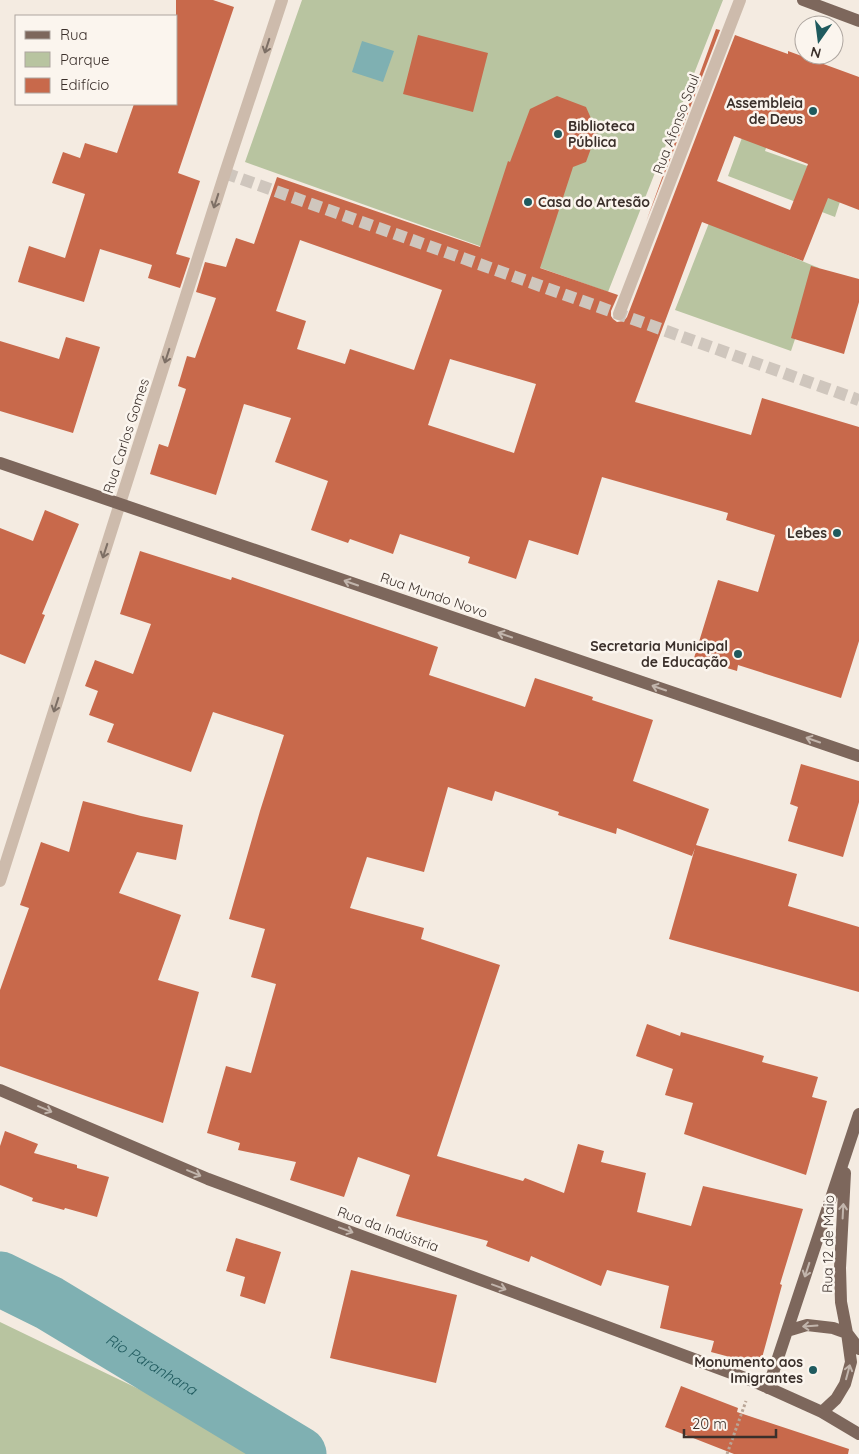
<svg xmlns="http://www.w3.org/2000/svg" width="859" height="1454" font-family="Quicksand,sans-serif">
<rect width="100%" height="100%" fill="#f4ebe1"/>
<!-- green -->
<path fill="#b8c4a0" d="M 302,0 L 723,0 L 608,292 L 245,162 Z
M 766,72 L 788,83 L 765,151 L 847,180 L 835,217 L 728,176 Z
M 709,223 L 819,268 L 791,351 L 675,310 Z
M 0,1322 L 232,1434 L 248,1454 L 0,1454 Z"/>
<!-- water -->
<path fill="#7fb0b2" d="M 362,41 L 394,51 L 383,82 L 352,72 Z"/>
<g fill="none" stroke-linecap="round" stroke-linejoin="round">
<!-- river -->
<path stroke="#7fb0b2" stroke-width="55" id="s1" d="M 0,1279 L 49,1303 L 299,1454"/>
</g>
<!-- building -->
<path fill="#c8694b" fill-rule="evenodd" d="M 176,0 L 213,0 L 234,7 L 178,173 L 200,181 L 176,254 L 190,258 L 180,288 L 148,278 L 152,265 L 100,249 L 84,302 L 18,282 L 29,246 L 65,258 L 85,194 L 52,183 L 63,152 L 80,158 L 85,143 L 117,153 L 134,104 L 176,104 Z
M 716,29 L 720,30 L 646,222 Z
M 418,35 L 488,53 L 473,112 L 403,94 Z
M 735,35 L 788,54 L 788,51 L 859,77 L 859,210 L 828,198 L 803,261 L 702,222 L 635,402 L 751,435 L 762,398 L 859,427 L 859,641 L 841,698 L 738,665 L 737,671 L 694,658 L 718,580 L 758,592 L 775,535 L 726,520 L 728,513 L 602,477 L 578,555 L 529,540 L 516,579 L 468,563 L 470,557 L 400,534 L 393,554 L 350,539 L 348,543 L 311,530 L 328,481 L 275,462 L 291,418 L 244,404 L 216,495 L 150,474 L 159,444 L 168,447 L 186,389 L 178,386 L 187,356 L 195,358 L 216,298 L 196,292 L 205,262 L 226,267 L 236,238 L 254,244 L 277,177 L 480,247 L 508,161 L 510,162 L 530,109 L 557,96 L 586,107 L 597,132 L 586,162 L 573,167 L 540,268 L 618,295 L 611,311 L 611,316 L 613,319 L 617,322 L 624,321 L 627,317 ZM 734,136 L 808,164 L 790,210 L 717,181 ZM 300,240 L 442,290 L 414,370 L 350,349 L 345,364 L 297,349 L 306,321 L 276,311 ZM 450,359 L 536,384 L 514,453 L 428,425 Z
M 811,266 L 859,279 L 859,302 L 844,354 L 791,338 Z
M 66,337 L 100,347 L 73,433 L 0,411 L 0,341 L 59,359 Z
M 45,510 L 79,524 L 42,614 L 45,615 L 25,664 L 0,654 L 0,528 L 33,541 Z
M 140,551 L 231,580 L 232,577 L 438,647 L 429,675 L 525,707 L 535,678 L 593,697 L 592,700 L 653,720 L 633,781 L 709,809 L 696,845 L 797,874 L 788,906 L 859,927 L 859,992 L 669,939 L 695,848 L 692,856 L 617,828 L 616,834 L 558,815 L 559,812 L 495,791 L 492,801 L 448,787 L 424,872 L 367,857 L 350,908 L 424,928 L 421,939 L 500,965 L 437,1156 L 523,1181 L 525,1178 L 564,1193 L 578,1144 L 604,1151 L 601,1162 L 646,1173 L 637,1212 L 691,1226 L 703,1186 L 803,1209 L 780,1284 L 782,1285 L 760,1365 L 711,1352 L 714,1341 L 660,1328 L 669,1286 L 607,1270 L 601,1286 L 531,1256 L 529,1262 L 486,1246 L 488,1241 L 396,1216 L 410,1175 L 358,1157 L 344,1197 L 290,1180 L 296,1162 L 238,1150 L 240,1143 L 207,1133 L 226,1066 L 251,1073 L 276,984 L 251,977 L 265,929 L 229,919 L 260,811 L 284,735 L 213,712 L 191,772 L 107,742 L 114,724 L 89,715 L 98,691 L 85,686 L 95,660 L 133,674 L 151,624 L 120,614 Z
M 801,764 L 859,781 L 859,802 L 843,857 L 788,841 L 798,807 L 790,804 Z
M 83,801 L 141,816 L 183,825 L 176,860 L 137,852 L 119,893 L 181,915 L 158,980 L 199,992 L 163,1123 L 0,1066 L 0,990 L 29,908 L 20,905 L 41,842 L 69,852 Z
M 647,1024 L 680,1036 L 681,1032 L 764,1056 L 762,1062 L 818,1077 L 812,1097 L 827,1101 L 806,1175 L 684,1134 L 693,1103 L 665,1095 L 673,1069 L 636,1056 Z
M 5,1131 L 38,1144 L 34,1153 L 77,1165 L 77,1168 L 109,1177 L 97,1217 L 65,1208 L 64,1210 L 32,1201 L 33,1198 L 0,1185 L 0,1146 Z
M 236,1238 L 281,1252 L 265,1304 L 240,1296 L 245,1277 L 226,1271 Z
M 351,1270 L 457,1295 L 436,1383 L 330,1358 Z
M 681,1386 L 738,1408 L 737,1412 L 849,1449 L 848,1454 L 734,1454 L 665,1427 Z"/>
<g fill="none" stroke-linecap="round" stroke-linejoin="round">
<!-- minor-tunnel -->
<path stroke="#cfc6bd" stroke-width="12" stroke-dasharray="12 6" stroke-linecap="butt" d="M 225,173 L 859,400"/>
<!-- path -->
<path stroke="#b9a596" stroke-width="3" stroke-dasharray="2.5 2.5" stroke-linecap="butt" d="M 727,1454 L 746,1401"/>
<!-- minor -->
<path stroke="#cdbbac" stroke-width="12" d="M 619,314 L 740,0
M 0,881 L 225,173 L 282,0"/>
<!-- major -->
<path stroke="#7d675c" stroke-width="12" d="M 803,0 L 859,21
M 0,463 L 859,756
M 0,1090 L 208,1179 L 753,1381 L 822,1412 L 859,1434
M 787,1331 L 807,1325 L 833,1328 L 847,1333 L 859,1349
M 768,1388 L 859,1114
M 822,1412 L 836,1399 L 845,1384 L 851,1362 L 847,1333 L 841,1302 L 840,1268 L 845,1173"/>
</g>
<!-- one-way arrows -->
<defs><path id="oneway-shaft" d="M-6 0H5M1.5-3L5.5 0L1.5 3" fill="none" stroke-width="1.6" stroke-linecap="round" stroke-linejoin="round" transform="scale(1.25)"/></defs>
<g stroke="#7d6f65">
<use href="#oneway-shaft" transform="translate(267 46) rotate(108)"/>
<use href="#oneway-shaft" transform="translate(216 201) rotate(108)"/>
<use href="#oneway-shaft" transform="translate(167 356) rotate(108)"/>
<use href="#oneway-shaft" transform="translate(105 551) rotate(108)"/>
<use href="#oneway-shaft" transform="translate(56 705) rotate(108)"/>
</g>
<g stroke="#c2b5ac">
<use href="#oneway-shaft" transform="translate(351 583) rotate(-161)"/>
<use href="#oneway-shaft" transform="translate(505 635) rotate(-161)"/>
<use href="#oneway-shaft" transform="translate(659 688) rotate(-161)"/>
<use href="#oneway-shaft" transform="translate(813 740) rotate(-161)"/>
<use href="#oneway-shaft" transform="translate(45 1109) rotate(23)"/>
<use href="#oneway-shaft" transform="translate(194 1173) rotate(23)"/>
<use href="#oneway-shaft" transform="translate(843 1211) rotate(-87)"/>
<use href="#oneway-shaft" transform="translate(346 1230) rotate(20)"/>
<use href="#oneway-shaft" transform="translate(807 1270) rotate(108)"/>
<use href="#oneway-shaft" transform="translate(499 1287) rotate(20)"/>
<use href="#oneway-shaft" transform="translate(810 1326) rotate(176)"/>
<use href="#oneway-shaft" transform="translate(848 1372) rotate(-75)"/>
</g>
<!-- markers -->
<g fill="#1f5a5e" stroke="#fbf5ee" stroke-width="2">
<circle cx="813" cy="111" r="5"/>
<circle cx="558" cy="134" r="5"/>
<circle cx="528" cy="202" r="5"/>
<circle cx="837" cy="533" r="5"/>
<circle cx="738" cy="654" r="5"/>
<circle cx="813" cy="1370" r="5"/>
</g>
<g text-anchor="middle" stroke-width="5" stroke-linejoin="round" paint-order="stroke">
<!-- poi labels -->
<g font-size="14" font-weight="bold" fill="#3b302b" stroke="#fbf5ee" text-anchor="end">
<text x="803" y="108">Assembleia<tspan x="803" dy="16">de Deus</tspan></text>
<text x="568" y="131" text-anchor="start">Biblioteca<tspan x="568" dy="16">Pública</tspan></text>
<text x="538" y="207" text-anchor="start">Casa do Artesão</text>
<text x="827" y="538">Lebes</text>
<text x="728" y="651">Secretaria Municipal<tspan x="728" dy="16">de Educação</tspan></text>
<text x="803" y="1367">Monumento aos<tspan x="803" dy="16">Imigrantes</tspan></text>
</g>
<!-- street labels -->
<g font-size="14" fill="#3b302b" stroke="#fbf5ee">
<text transform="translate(676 124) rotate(-69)" y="5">Rua Afonso Saul</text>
<text transform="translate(126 436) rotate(-72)" y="5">Rua Carlos Gomes</text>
<text transform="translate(434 595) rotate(19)" y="5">Rua Mundo Novo</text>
<text transform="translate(388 1229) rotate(20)" y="5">Rua da Indústria</text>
<text transform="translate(828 1244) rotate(-89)" y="5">Rua 12 de Maio</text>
</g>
<!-- water labels -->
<g font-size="15" font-style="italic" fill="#1f5a5e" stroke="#fbf5ee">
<text dy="5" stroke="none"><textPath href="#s1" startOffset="174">Rio Paranhana</textPath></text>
</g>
</g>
<!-- legend -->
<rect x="15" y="15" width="162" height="90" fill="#fbf5ee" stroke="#aea6a0"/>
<rect x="25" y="31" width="25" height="8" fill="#7d675c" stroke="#aea6a0"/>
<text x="60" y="40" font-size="15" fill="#3b302b">Rua</text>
<rect x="25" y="52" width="25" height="15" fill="#b8c4a0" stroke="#aea6a0"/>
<text x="60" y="65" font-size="15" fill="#3b302b">Parque</text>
<rect x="25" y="78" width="25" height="15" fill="#c8694b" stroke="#aea6a0"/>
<text x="60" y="90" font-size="15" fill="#3b302b">Edifício</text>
<!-- north arrow -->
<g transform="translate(819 40) rotate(194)"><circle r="24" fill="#fbf5ee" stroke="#aea6a0"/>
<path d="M0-4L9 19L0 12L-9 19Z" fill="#1f5a5e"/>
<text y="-8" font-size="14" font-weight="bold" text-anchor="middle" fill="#3b302b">N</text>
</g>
<!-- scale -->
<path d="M684 1429v8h92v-8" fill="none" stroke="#3b302b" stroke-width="2.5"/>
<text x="692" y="1429" font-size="15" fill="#3b302b" stroke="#fbf5ee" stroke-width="4" paint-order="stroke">20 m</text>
</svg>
